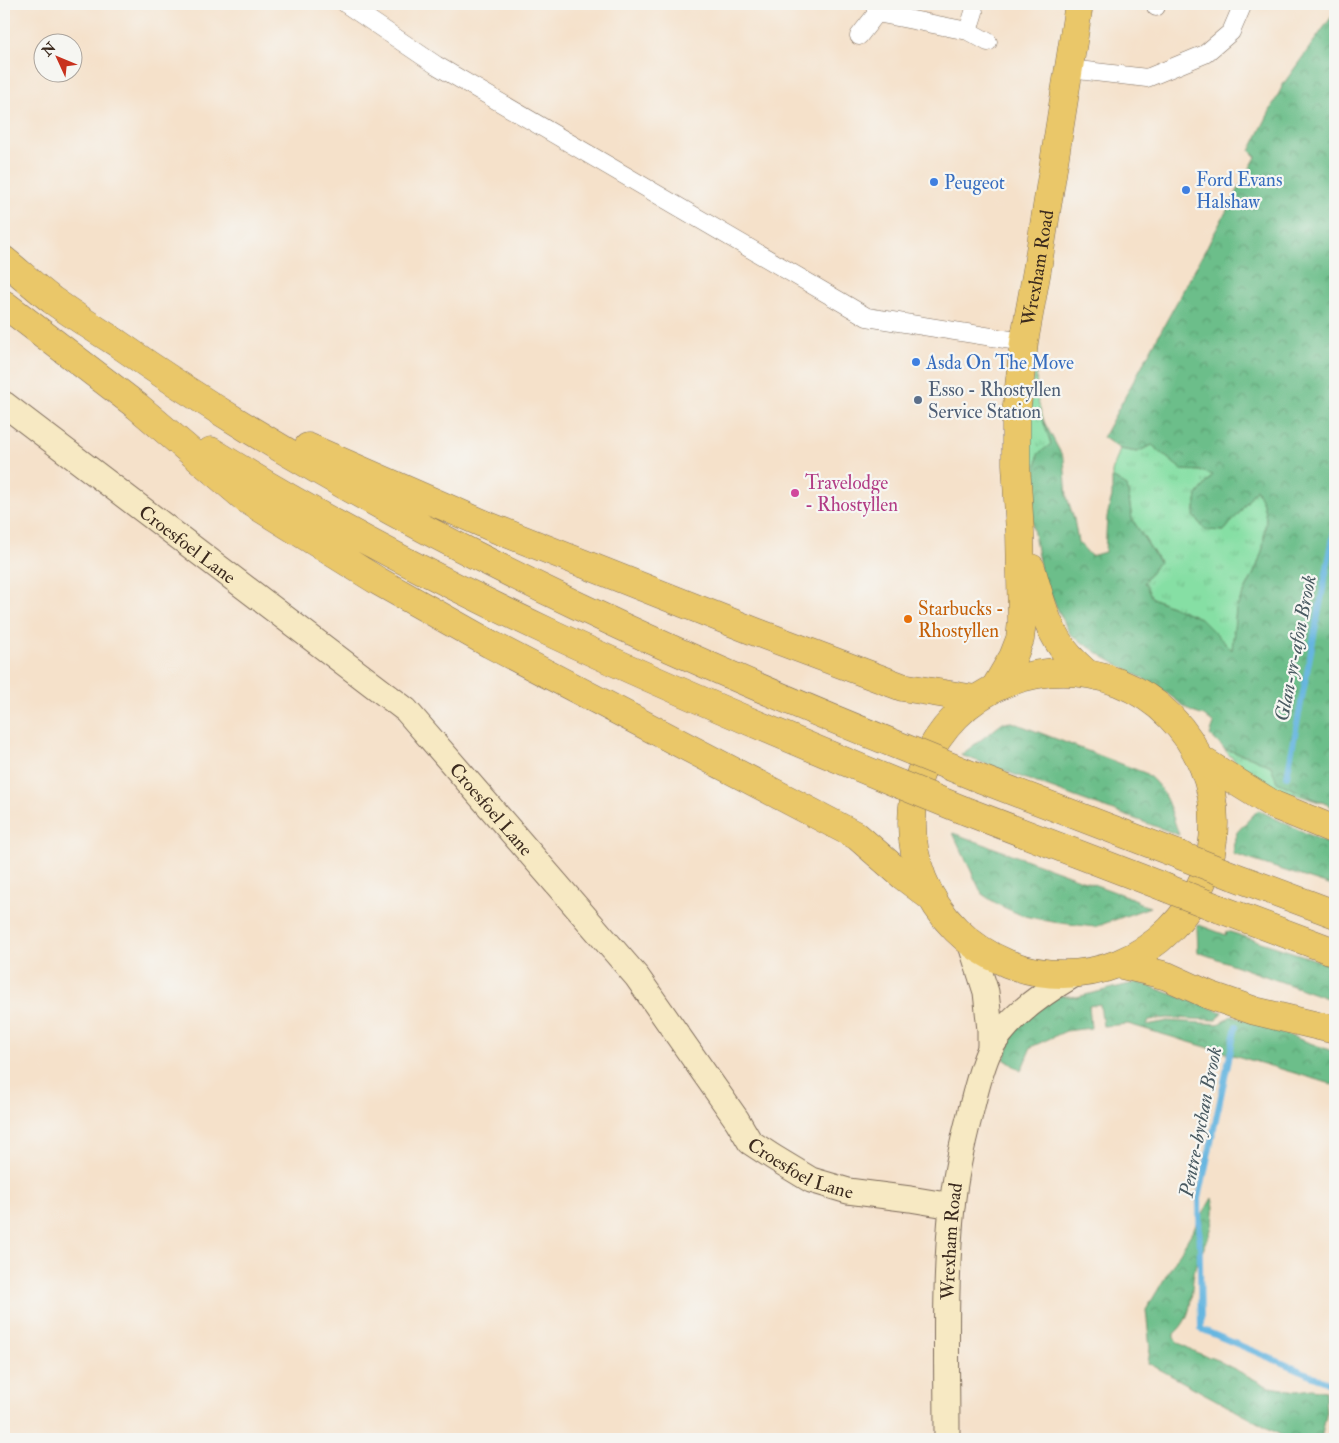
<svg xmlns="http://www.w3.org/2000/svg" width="1339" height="1443" font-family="'IM FELL Double Pica',serif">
<defs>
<pattern id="grass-tufts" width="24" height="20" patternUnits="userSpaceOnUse" patternTransform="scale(1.25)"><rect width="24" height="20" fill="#86dfa4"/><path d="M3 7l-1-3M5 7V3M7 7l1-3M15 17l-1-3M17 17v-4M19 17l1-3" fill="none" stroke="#75c08d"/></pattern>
<pattern id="forest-crowns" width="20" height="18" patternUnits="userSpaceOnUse" patternTransform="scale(1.25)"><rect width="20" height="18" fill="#6cbe8a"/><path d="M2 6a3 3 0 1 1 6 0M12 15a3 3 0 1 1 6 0" fill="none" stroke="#5a9b70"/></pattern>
</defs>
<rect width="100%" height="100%" fill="#f6f6f2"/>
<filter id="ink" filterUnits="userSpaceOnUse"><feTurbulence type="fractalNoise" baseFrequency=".02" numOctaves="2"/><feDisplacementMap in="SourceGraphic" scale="10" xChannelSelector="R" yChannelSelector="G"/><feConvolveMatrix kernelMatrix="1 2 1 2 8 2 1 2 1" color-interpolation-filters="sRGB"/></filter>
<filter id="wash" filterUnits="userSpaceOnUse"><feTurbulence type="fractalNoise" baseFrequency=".0096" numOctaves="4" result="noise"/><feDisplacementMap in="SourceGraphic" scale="20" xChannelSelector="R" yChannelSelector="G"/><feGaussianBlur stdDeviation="1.12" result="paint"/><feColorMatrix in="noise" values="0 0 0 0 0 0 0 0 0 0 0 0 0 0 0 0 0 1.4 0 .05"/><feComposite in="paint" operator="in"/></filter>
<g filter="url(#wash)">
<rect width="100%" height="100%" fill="#f5e1ca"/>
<!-- grass -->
<path fill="url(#grass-tufts)" stroke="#608461" d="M 1037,344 L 1036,395 L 1051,444 L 1035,482 L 1029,506 L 1026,454 Z
M 1152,445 L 1182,470 L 1201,471 L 1213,475 L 1197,495 L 1194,516 L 1205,530 L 1224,531 L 1240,512 L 1256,488 L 1263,503 L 1266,518 L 1263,548 L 1256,569 L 1236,609 L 1232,650 L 1200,618 L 1152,598 L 1144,582 L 1159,561 L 1132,519 L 1127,486 L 1112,477 L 1112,472 L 1120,449 L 1137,452 Z
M 1224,749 L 1251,757 L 1271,766 L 1277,782 L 1320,802 L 1272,787 L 1235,761 Z"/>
<!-- forest -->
<path fill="url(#forest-crowns)" stroke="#547454" d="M 1335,12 L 1335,808 L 1277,782 L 1271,766 L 1251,757 L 1224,749 L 1210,735 L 1214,724 L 1204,716 L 1192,712 L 1161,689 L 1104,657 L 1070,634 L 1042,578 L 1029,506 L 1035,482 L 1038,454 L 1051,444 L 1042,418 L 1064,459 L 1067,497 L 1074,519 L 1078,542 L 1091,556 L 1105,552 L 1107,517 L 1112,496 L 1112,477 L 1127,486 L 1132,519 L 1159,562 L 1144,582 L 1152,598 L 1200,618 L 1232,650 L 1236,609 L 1256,569 L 1263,548 L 1266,518 L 1263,503 L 1256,489 L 1240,512 L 1224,531 L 1205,530 L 1194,516 L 1197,495 L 1213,475 L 1201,471 L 1182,470 L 1152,445 L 1137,452 L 1120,449 L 1103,437 L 1256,157 L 1250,151 L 1284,83 Z
M 1012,722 L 1145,773 C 1167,789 1170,810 1179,835 L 961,755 L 1003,723 Z
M 1258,810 L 1335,847 L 1335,887 L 1233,854 L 1237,832 Z
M 953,833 L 1137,900 L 1137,903 L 1150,907 L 1095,927 L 1052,922 L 1021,915 L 997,904 L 982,894 Z
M 1199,925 L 1226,935 L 1227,931 L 1335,966 L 1335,1001 L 1198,952 L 1197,927 Z
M 1138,982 L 1222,1012 L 1217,1020 L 1168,1018 L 1149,1020 L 1147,1025 L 1168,1021 L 1218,1024 L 1226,1020 L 1232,1015 L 1335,1052 L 1335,1085 L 1128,1024 L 1103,1026 L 1100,1004 L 1089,1006 L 1091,1028 L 1066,1031 L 1031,1047 L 1021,1071 L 1004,1059 L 1018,1023 L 1057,995 L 1077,997 Z
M 1212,1198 C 1218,1214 1210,1235 1203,1250 C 1200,1256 1196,1262 1195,1268 C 1189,1294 1196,1314 1174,1334 L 1174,1338 L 1178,1342 L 1195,1352 L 1217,1360 L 1269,1387 L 1297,1391 L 1312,1389 L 1325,1391 L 1326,1416 L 1321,1439 L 1288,1439 L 1148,1363 L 1150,1348 L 1146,1310 Z"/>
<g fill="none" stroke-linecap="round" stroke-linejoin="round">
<!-- stream -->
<path stroke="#66b6e0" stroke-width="6" d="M 1287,776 L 1335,527
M 1236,1026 L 1199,1198 L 1201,1329 L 1332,1384 L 1335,1406"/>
</g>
</g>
<g filter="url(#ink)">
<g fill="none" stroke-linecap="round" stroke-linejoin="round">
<!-- street casing -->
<g stroke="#7c6a5a" stroke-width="19">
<path id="street" d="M 346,4 L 436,65 L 867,317 L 1024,342
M 874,4 L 877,13 L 968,31 L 988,42
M 1156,4 L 1156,7
M 968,31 L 974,12
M 859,36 L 877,13
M 1069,69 L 1147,78 L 1205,54 L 1231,32 L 1243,4"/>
</g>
<!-- secondary casing -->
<g stroke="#7c6a5a" stroke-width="27">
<g id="secondary">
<path id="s1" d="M 4,404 L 406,710 L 637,977 L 737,1120 L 750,1142 L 773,1157 L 811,1180 L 848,1191 L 910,1199 L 952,1206"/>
<path d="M 970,942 L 986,992 L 990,1030 L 990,1049"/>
<path id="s2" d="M 947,1439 C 947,1362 944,1285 952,1207 C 955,1176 962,1145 970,1114 C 975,1094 981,1067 990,1049 C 1008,1017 1044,992 1075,974"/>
</g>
</g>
<!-- primary casing -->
<g stroke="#7c6a5a" stroke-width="29">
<g id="primary">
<path d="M 1031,568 C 1040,597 1047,632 1069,656 C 1074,662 1080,667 1085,672"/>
<circle cx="1063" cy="823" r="151"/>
<path id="s3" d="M 996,686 L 1013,657 L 1020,639 L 1022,621 L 1020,533 L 1016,464 L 1016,414 L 1024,342 L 1037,270 L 1079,4"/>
</g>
</g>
<!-- highway casing -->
<g stroke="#7c6a5a" stroke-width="29">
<path id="highway" d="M 4,260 C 20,273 35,287 52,300 C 73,315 95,329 117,343 C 161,374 206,403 252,431 C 462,559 686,660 912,751
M 4,304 L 137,406 L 246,499 L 378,581 L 490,644 L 857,836 L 903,876 L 932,898
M 308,447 L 491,527 L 756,632 L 902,687 L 975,699
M 211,451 C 428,586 664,687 899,784
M 1203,761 L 1274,805 L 1335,830
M 976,777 L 1177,854
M 963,810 L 1164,887
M 1233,876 L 1335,914
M 1220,909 L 1335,952
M 1118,964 L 1144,970 L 1167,976 L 1209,995 L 1255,1011 L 1335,1030"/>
</g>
<!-- street -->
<use href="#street" stroke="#fff" stroke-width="18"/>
<!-- secondary -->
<use href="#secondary" stroke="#f7e9c3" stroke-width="25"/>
<!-- primary -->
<use href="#primary" stroke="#eac769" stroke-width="28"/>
<!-- highway -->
<use href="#highway" stroke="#eac769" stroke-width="28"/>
<!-- highway-bridge casing -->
<g stroke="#7c6a5a" stroke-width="29" stroke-linecap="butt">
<path id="highway-bridge" d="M 912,751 L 976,777
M 899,784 L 963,810
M 1177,854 L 1233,876
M 1164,887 L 1220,909"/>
</g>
<!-- highway-bridge -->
<use href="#highway-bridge" stroke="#eac769" stroke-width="28"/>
</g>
</g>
<!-- markers -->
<g fill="#3f7fe0" stroke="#f6f6f2" stroke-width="2">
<circle cx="934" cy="182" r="5"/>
<circle cx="1186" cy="190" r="5"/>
<circle cx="916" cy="362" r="5"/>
</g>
<circle fill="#5c6f8a" stroke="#f6f6f2" stroke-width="2" cx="918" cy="400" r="5"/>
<circle fill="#d1479c" stroke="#f6f6f2" stroke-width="2" cx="795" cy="493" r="5"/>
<circle fill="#e8710a" stroke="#f6f6f2" stroke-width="2" cx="908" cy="619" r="5"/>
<g text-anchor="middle" stroke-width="4.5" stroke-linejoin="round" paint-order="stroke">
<!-- shop labels -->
<g font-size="19" fill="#366cbe" stroke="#f6f6f2" text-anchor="start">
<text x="1196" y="186">Ford Evans<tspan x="1196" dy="22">Halshaw</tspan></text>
<text x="944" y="189">Peugeot</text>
<text x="926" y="369">Asda On The Move</text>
</g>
<!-- street labels -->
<g font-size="19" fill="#3b2a1e" stroke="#f6f6f2">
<text dy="7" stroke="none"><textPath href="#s3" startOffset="426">Wrexham Road</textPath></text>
<text dy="7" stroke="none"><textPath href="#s1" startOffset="231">Croesfoel Lane</textPath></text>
<text dy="7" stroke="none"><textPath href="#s1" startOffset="636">Croesfoel Lane</textPath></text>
<text dy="7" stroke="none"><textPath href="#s1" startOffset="1116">Croesfoel Lane</textPath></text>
<text dy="7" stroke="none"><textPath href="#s2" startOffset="198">Wrexham Road</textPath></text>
</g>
<!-- service labels -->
<g font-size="19" fill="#4e5e75" stroke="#f6f6f2" text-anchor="start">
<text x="928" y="396">Esso - Rhostyllen<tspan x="928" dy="22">Service Station</tspan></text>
</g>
<!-- hotel labels -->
<g font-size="19" fill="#b23c85" stroke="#f6f6f2" text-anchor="start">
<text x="805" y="489">Travelodge<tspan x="805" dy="22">- Rhostyllen</tspan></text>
</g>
<!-- food labels -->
<g font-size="19" fill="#c56008" stroke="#f6f6f2" text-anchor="start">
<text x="918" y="615">Starbucks -<tspan x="918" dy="22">Rhostyllen</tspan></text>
</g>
<!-- water labels -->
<g font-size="20" font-style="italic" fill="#4a5b62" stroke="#f6f6f2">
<text transform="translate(1295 648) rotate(-79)" y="7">Glan-yr-afon Brook</text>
<text transform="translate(1200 1122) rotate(-79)" y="7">Pentre-bychan Brook</text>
</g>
</g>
<!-- margin -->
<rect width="1339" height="1443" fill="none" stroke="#f6f6f2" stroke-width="20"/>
<!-- north arrow -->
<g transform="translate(58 58) rotate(314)"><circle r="24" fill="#f6f6f2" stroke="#aba49d"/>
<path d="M0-4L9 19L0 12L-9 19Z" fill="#c8321e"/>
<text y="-8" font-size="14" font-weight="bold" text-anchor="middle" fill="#3b2a1e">N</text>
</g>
</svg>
